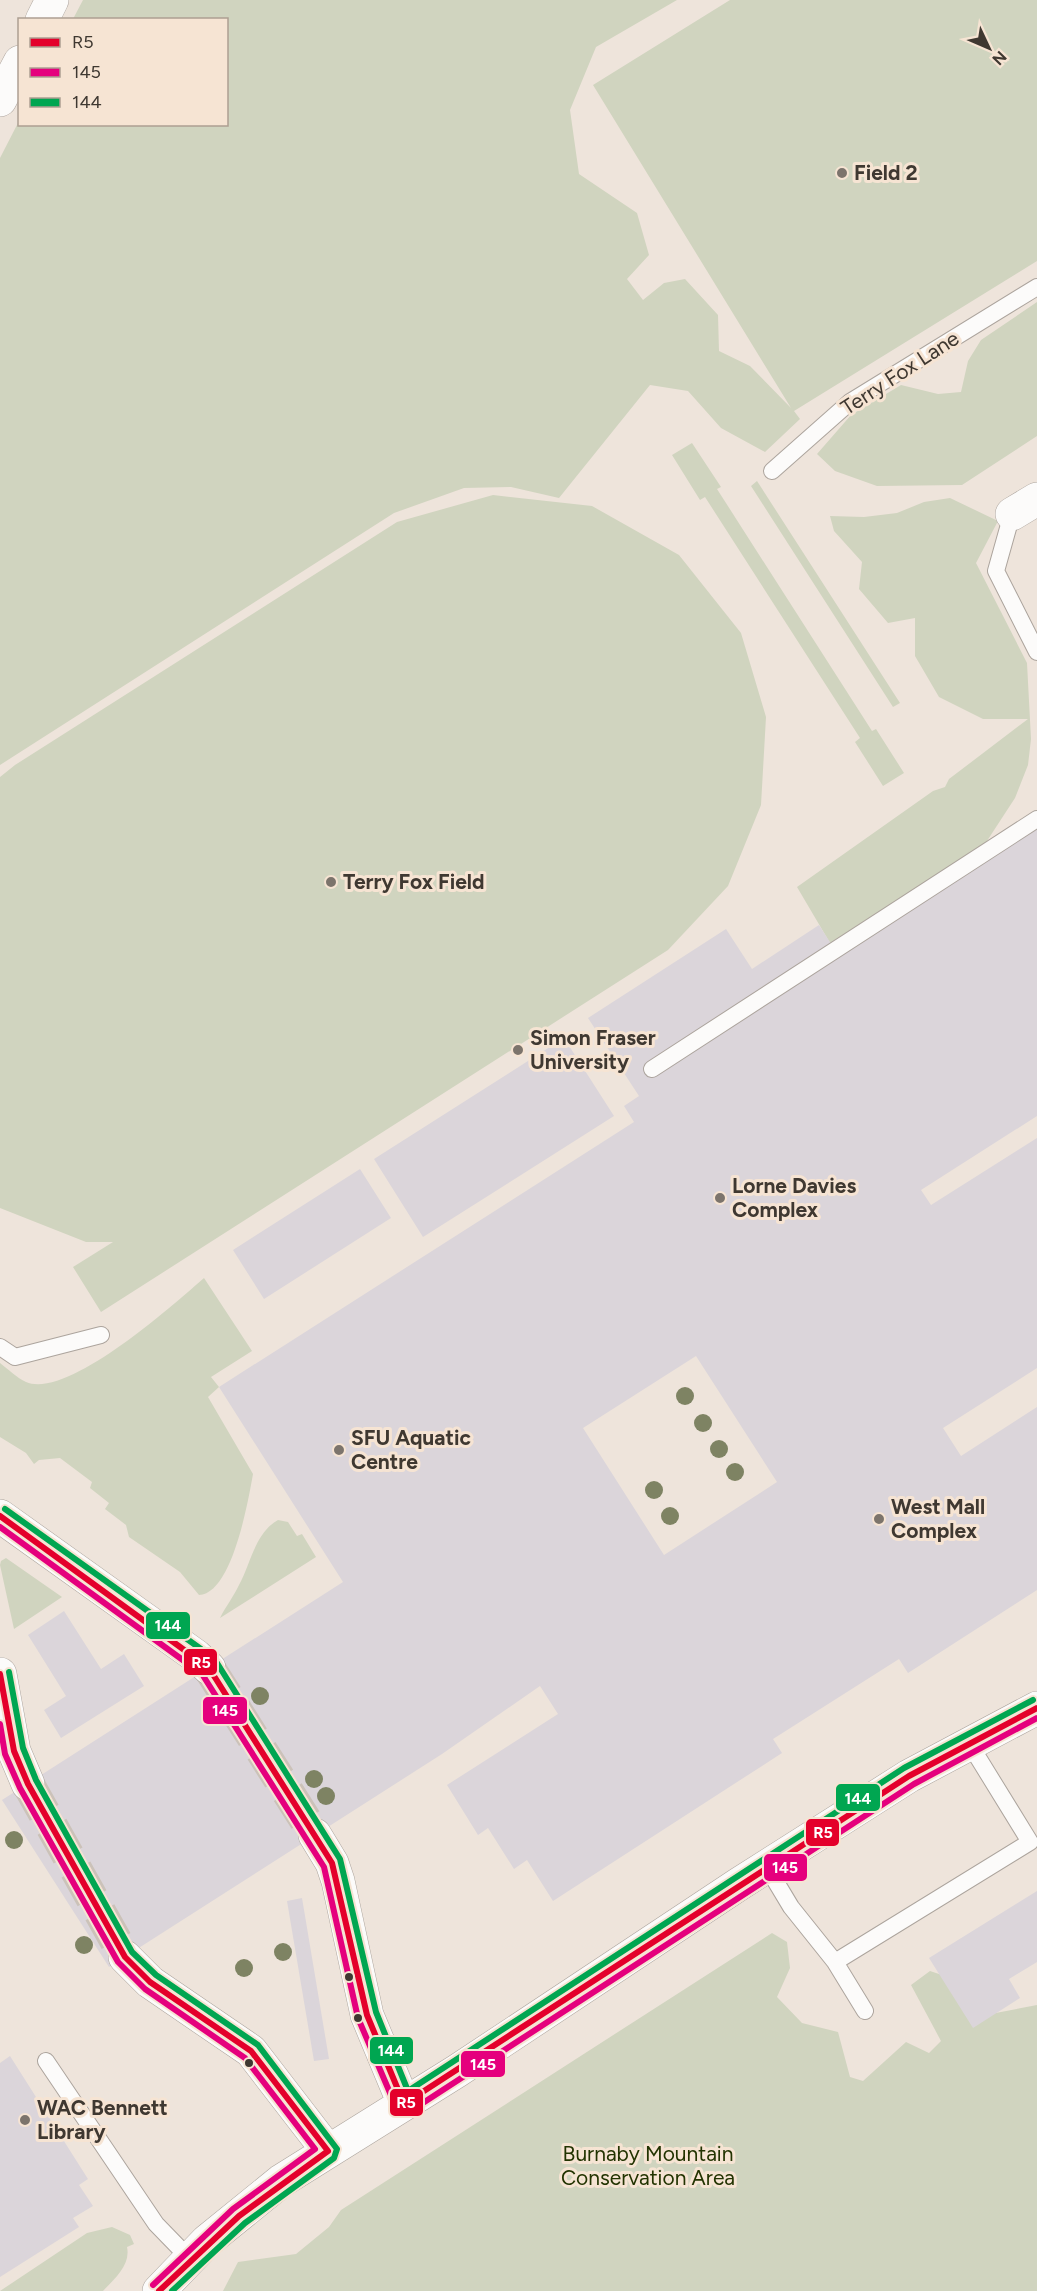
<svg xmlns="http://www.w3.org/2000/svg" width="1037" height="2291" font-family="Figtree,sans-serif">
<rect width="100%" height="100%" fill="#eee4db"/>
<!-- green -->
<path fill="#d0d4bf" d="M 83,0 L 677,0 L 596,47 L 570,110 L 579,174 L 637,213 L 649,255 L 627,279 L 643,300 L 664,283 L 685,279 L 718,315 L 719,351 L 750,366 L 791,408 L 593,85 L 730,0 L 1037,0 L 1037,261 L 794,411 L 800,419 L 765,452 L 721,428 L 688,391 L 650,385 L 559,498 L 511,487 L 464,488 L 394,513 L 0,765 L 0,158 L 19,121 L 20,124 L 226,124 L 226,20 L 73,19 Z
M 1037,302 L 1037,436 L 962,485 L 877,486 L 835,471 L 817,454 L 851,415 L 901,385 L 938,394 L 961,392 L 968,361 L 981,340 Z
M 692,443 L 721,487 L 717,489 L 872,731 L 876,729 L 904,773 L 883,786 L 855,742 L 860,738 L 705,497 L 700,500 L 672,455 Z
M 757,481 L 900,703 L 893,707 L 751,486 Z
M 493,495 L 592,506 L 679,555 L 741,633 L 766,717 L 761,805 L 728,886 L 668,950 L 101,1312 L 73,1267 L 113,1242 L 86,1242 L 0,1208 L 0,777 L 15,765 L 397,522 Z
M 950,498 L 998,521 L 976,563 L 1027,663 L 1031,739 L 1028,765 L 1015,798 L 985,844 L 830,943 L 797,887 L 933,791 L 945,787 L 949,779 L 1028,719 L 983,719 L 939,697 L 915,656 L 915,618 L 888,623 L 859,589 L 862,562 L 834,531 L 830,516 L 864,517 L 897,513 L 924,502 Z
M 204,1278 L 252,1351 L 211,1377 L 219,1387 L 208,1397 L 253,1474 C 248,1502 232,1594 199,1595 L 180,1572 L 129,1537 L 126,1525 L 105,1509 L 109,1503 L 90,1488 L 92,1482 L 60,1458 L 39,1460 L 34,1464 L 26,1453 L 0,1437 L 0,1363 C 8,1369 17,1378 26,1382 C 67,1400 173,1305 204,1278 Z
M 278,1520 L 288,1522 L 297,1536 L 302,1534 L 316,1557 L 220,1618 C 226,1606 234,1596 239,1585 C 251,1563 255,1533 278,1520 Z
M 6,1558 L 62,1597 L 14,1629 L 0,1565 L 1,1561 Z
M 772,1933 L 787,1942 L 790,1968 L 777,1997 L 802,2023 L 838,2032 L 850,2077 L 863,2081 L 906,2042 L 929,2053 L 941,2041 L 911,1985 L 930,1971 L 966,1983 L 980,2016 L 1037,2005 L 1037,2291 L 223,2291 L 238,2262 L 296,2254 L 329,2227 L 341,2210 Z
M 112,2227 L 130,2235 L 134,2244 L 127,2247 C 131,2265 114,2279 103,2291 L 0,2291 L 87,2233 Z"/>
<!-- building -->
<path fill="#dbd5da" fill-rule="evenodd" d="M 1037,825 L 1037,1116 L 921,1190 L 931,1205 L 1037,1138 L 1037,1368 L 943,1428 L 961,1456 L 1037,1407 L 1037,1590 L 908,1673 L 899,1659 L 773,1739 L 782,1753 L 553,1901 L 527,1860 L 514,1869 L 488,1828 L 478,1835 L 447,1785 L 558,1714 L 540,1686 L 442,1754 L 109,1967 L 2,1800 L 343,1582 L 219,1387 L 634,1122 L 624,1106 L 639,1096 L 588,1018 L 726,929 L 752,969 L 819,925 L 837,953 ZM 696,1356 L 777,1482 L 664,1555 L 583,1428 Z
M 564,1038 L 614,1116 L 423,1237 L 374,1159 Z
M 360,1169 L 391,1218 L 264,1299 L 233,1250 Z
M 64,1611 L 101,1669 L 124,1654 L 144,1686 L 61,1738 L 44,1710 L 66,1696 L 28,1635 Z
M 1037,1891 L 1037,1962 L 1009,1979 L 1020,1998 L 973,2028 L 929,1958 Z
M 302,1898 L 329,2059 L 314,2061 L 287,1901 Z
M 10,2056 L 88,2179 L 79,2185 L 93,2206 L 73,2218 L 79,2227 L 0,2277 L 0,2063 Z"/>
<g fill="none" stroke-linecap="round" stroke-linejoin="round">
<!-- secondary-tunnel -->
<path stroke="#cbc2b9" stroke-width="33" stroke-dasharray="33 16" stroke-linecap="butt" d="M 209,1668 L 315,1835
M 28,1784 L 125,1957"/>
<!-- lane casing -->
<g stroke="#aca49d" stroke-width="18">
<path id="lane" d="M 772,471 L 850,402 L 1037,287
M 1012,514 L 996,571 L 1037,652
M 652,1069 L 1037,819
M 0,1347 L 15,1357 L 101,1335
M 767,1867 L 791,1907 L 835,1962 L 1030,1842 L 969,1743
M 835,1962 L 865,2011
M 46,2061 L 156,2224 L 190,2259"/>
</g>
<!-- street casing -->
<g stroke="#aca49d" stroke-width="34">
<path id="street" d="M 1012,514 L 1037,499"/>
</g>
<!-- secondary casing -->
<g stroke="#aca49d" stroke-width="34">
<path id="secondary" d="M 42,20 L 52,0
M 0,100 L 20,62
M 0,1516 L 196,1656 L 209,1668
M 0,1674 L 14,1751 L 28,1784
M 315,1835 L 332,1863 L 338,1881 L 367,2015 L 404,2104
M 125,1957 L 150,1982 L 251,2051 L 328,2151
M 159,2291 L 207,2241 L 281,2181 L 457,2071 L 739,1884 L 909,1776 L 1037,1708"/>
</g>
<!-- lane -->
<use href="#lane" stroke="#fcfbfa" stroke-width="16"/>
<!-- street -->
<use href="#street" stroke="#fcfbfa" stroke-width="33"/>
<!-- secondary -->
<use href="#secondary" stroke="#fcfbfa" stroke-width="33"/>
<!-- bus-1 casing -->
<g stroke="#f6e4d3" stroke-width="10">
<path id="bus-1" d="M 0,1516 L 209,1668 L 332,1863 L 367,2015 L 404,2104 L 909,1776 L 1037,1708
M 0,1674 L 14,1751 L 28,1784 L 125,1957 L 150,1982 L 251,2051 L 328,2151 L 239,2216 L 159,2291"/>
</g>
<!-- bus-2 casing -->
<g stroke="#f6e4d3" stroke-width="10">
<path id="bus-2" d="M 0,1527 L 202,1674 L 324,1867 L 358,2018 L 396,2107 L 402,2113 L 409,2112 L 914,1784 L 1037,1718
M 0,1724 L 5,1754 L 20,1788 L 118,1962 L 145,1989 L 245,2058 L 315,2149 L 233,2209 L 153,2285"/>
</g>
<!-- bus-3 casing -->
<g stroke="#f6e4d3" stroke-width="10">
<path id="bus-3" d="M 5,1509 L 201,1649 L 217,1663 L 340,1859 L 376,2012 L 408,2091 L 904,1768 L 1033,1700
M 9,1672 L 23,1748 L 36,1780 L 132,1952 L 156,1975 L 258,2045 L 337,2149 L 334,2158 L 245,2223 L 172,2291"/>
</g>
<!-- bus-1 -->
<use href="#bus-1" stroke="#e4002b" stroke-width="6"/>
<!-- bus-2 -->
<use href="#bus-2" stroke="#e5007d" stroke-width="6"/>
<!-- bus-3 -->
<use href="#bus-3" stroke="#00a651" stroke-width="6"/>
</g>
<!-- trees -->
<g fill="#7e8363">
<circle cx="685" cy="1396" r="9"/>
<circle cx="703" cy="1423" r="9"/>
<circle cx="719" cy="1449" r="9"/>
<circle cx="735" cy="1472" r="9"/>
<circle cx="654" cy="1490" r="9"/>
<circle cx="670" cy="1516" r="9"/>
<circle cx="260" cy="1696" r="9"/>
<circle cx="314" cy="1779" r="9"/>
<circle cx="326" cy="1796" r="9"/>
<circle cx="14" cy="1840" r="9"/>
<circle cx="84" cy="1945" r="9"/>
<circle cx="283" cy="1952" r="9"/>
<circle cx="244" cy="1968" r="9"/>
</g>
<!-- markers -->
<g fill="#7c746c" stroke="#f6e4d3" stroke-width="2">
<circle cx="842" cy="173" r="6"/>
<circle cx="331" cy="882" r="6"/>
<circle cx="518" cy="1050" r="6"/>
<circle cx="720" cy="1198" r="6"/>
<circle cx="339" cy="1450" r="6"/>
<circle cx="879" cy="1519" r="6"/>
<circle cx="25" cy="2120" r="6"/>
</g>
<g fill="#3f3831" stroke="#f6e4d3" stroke-width="2">
<circle cx="349" cy="1977" r="5"/>
<circle cx="358" cy="2018" r="5"/>
<circle cx="249" cy="2063" r="5"/>
</g>
<g text-anchor="middle" stroke-width="6" stroke-linejoin="round" paint-order="stroke">
<!-- poi labels -->
<g font-size="21" font-weight="bold" fill="#3f3831" stroke="#f6e4d3" text-anchor="start">
<text x="854" y="180">Field 2</text>
<text x="343" y="889">Terry Fox Field</text>
<text x="530" y="1045">Simon Fraser<tspan x="530" dy="24">University</tspan></text>
<text x="732" y="1193">Lorne Davies<tspan x="732" dy="24">Complex</tspan></text>
<text x="351" y="1445">SFU Aquatic<tspan x="351" dy="24">Centre</tspan></text>
<text x="891" y="1514">West Mall<tspan x="891" dy="24">Complex</tspan></text>
<text x="37" y="2115">WAC Bennett<tspan x="37" dy="24">Library</tspan></text>
</g>
<!-- street labels -->
<g font-size="21" fill="#3f3831" stroke="#f6e4d3">
<text transform="translate(900 373) rotate(-33)" y="7">Terry Fox Lane</text>
</g>
<!-- park labels -->
<g font-size="21" fill="#223301" stroke="#f6e4d3">
<text x="648" y="2161">Burnaby Mountain<tspan x="648" dy="24">Conservation Area</tspan></text>
</g>
</g>
<g stroke="#f6e4d3" stroke-width="2">
<rect x="145" y="1611" width="46" height="29" rx="6" fill="#00a651"/>
<rect x="183" y="1648" width="35" height="28" rx="6" fill="#e4002b"/>
<rect x="202" y="1696" width="46" height="29" rx="6" fill="#e5007d"/>
<rect x="835" y="1783" width="46" height="29" rx="6" fill="#00a651"/>
<rect x="805" y="1818" width="35" height="29" rx="6" fill="#e4002b"/>
<rect x="763" y="1853" width="45" height="29" rx="6" fill="#e5007d"/>
<rect x="369" y="2036" width="45" height="29" rx="6" fill="#00a651"/>
<rect x="460" y="2050" width="46" height="28" rx="6" fill="#e5007d"/>
<rect x="389" y="2088" width="35" height="29" rx="6" fill="#e4002b"/>
</g>
<g font-size="16" text-anchor="middle" font-weight="bold" fill="#fff">
<text x="168" y="1631">144</text>
<text x="201" y="1668">R5</text>
<text x="225" y="1716">145</text>
<text x="858" y="1804">144</text>
<text x="823" y="1838">R5</text>
<text x="785" y="1873">145</text>
<text x="391" y="2056">144</text>
<text x="483" y="2070">145</text>
<text x="406" y="2108">R5</text>
</g>
<!-- legend -->
<rect x="18" y="18" width="210" height="108" fill="#f6e4d3" stroke="#ad9f92" stroke-width="1.5"/>
<rect x="30" y="38" width="30" height="9" fill="#e4002b" stroke="#ad9f92" stroke-width="1.5"/>
<text x="72" y="48" font-size="18" fill="#3f3831">R5</text>
<rect x="30" y="68" width="30" height="9" fill="#e5007d" stroke="#ad9f92" stroke-width="1.5"/>
<text x="72" y="78" font-size="18" fill="#3f3831">145</text>
<rect x="30" y="98" width="30" height="9" fill="#00a651" stroke="#ad9f92" stroke-width="1.5"/>
<text x="72" y="108" font-size="18" fill="#3f3831">144</text>
<!-- north arrow -->
<g transform="translate(989 48) rotate(134)" stroke="#f6e4d3" stroke-width="4.5" paint-order="stroke">
<path d="M0-4.5L10 22L0 15L-10 22Z" fill="#3f3831"/>
<text y="-9" font-size="16" font-weight="bold" text-anchor="middle" fill="#3f3831">N</text>
</g>
</svg>
